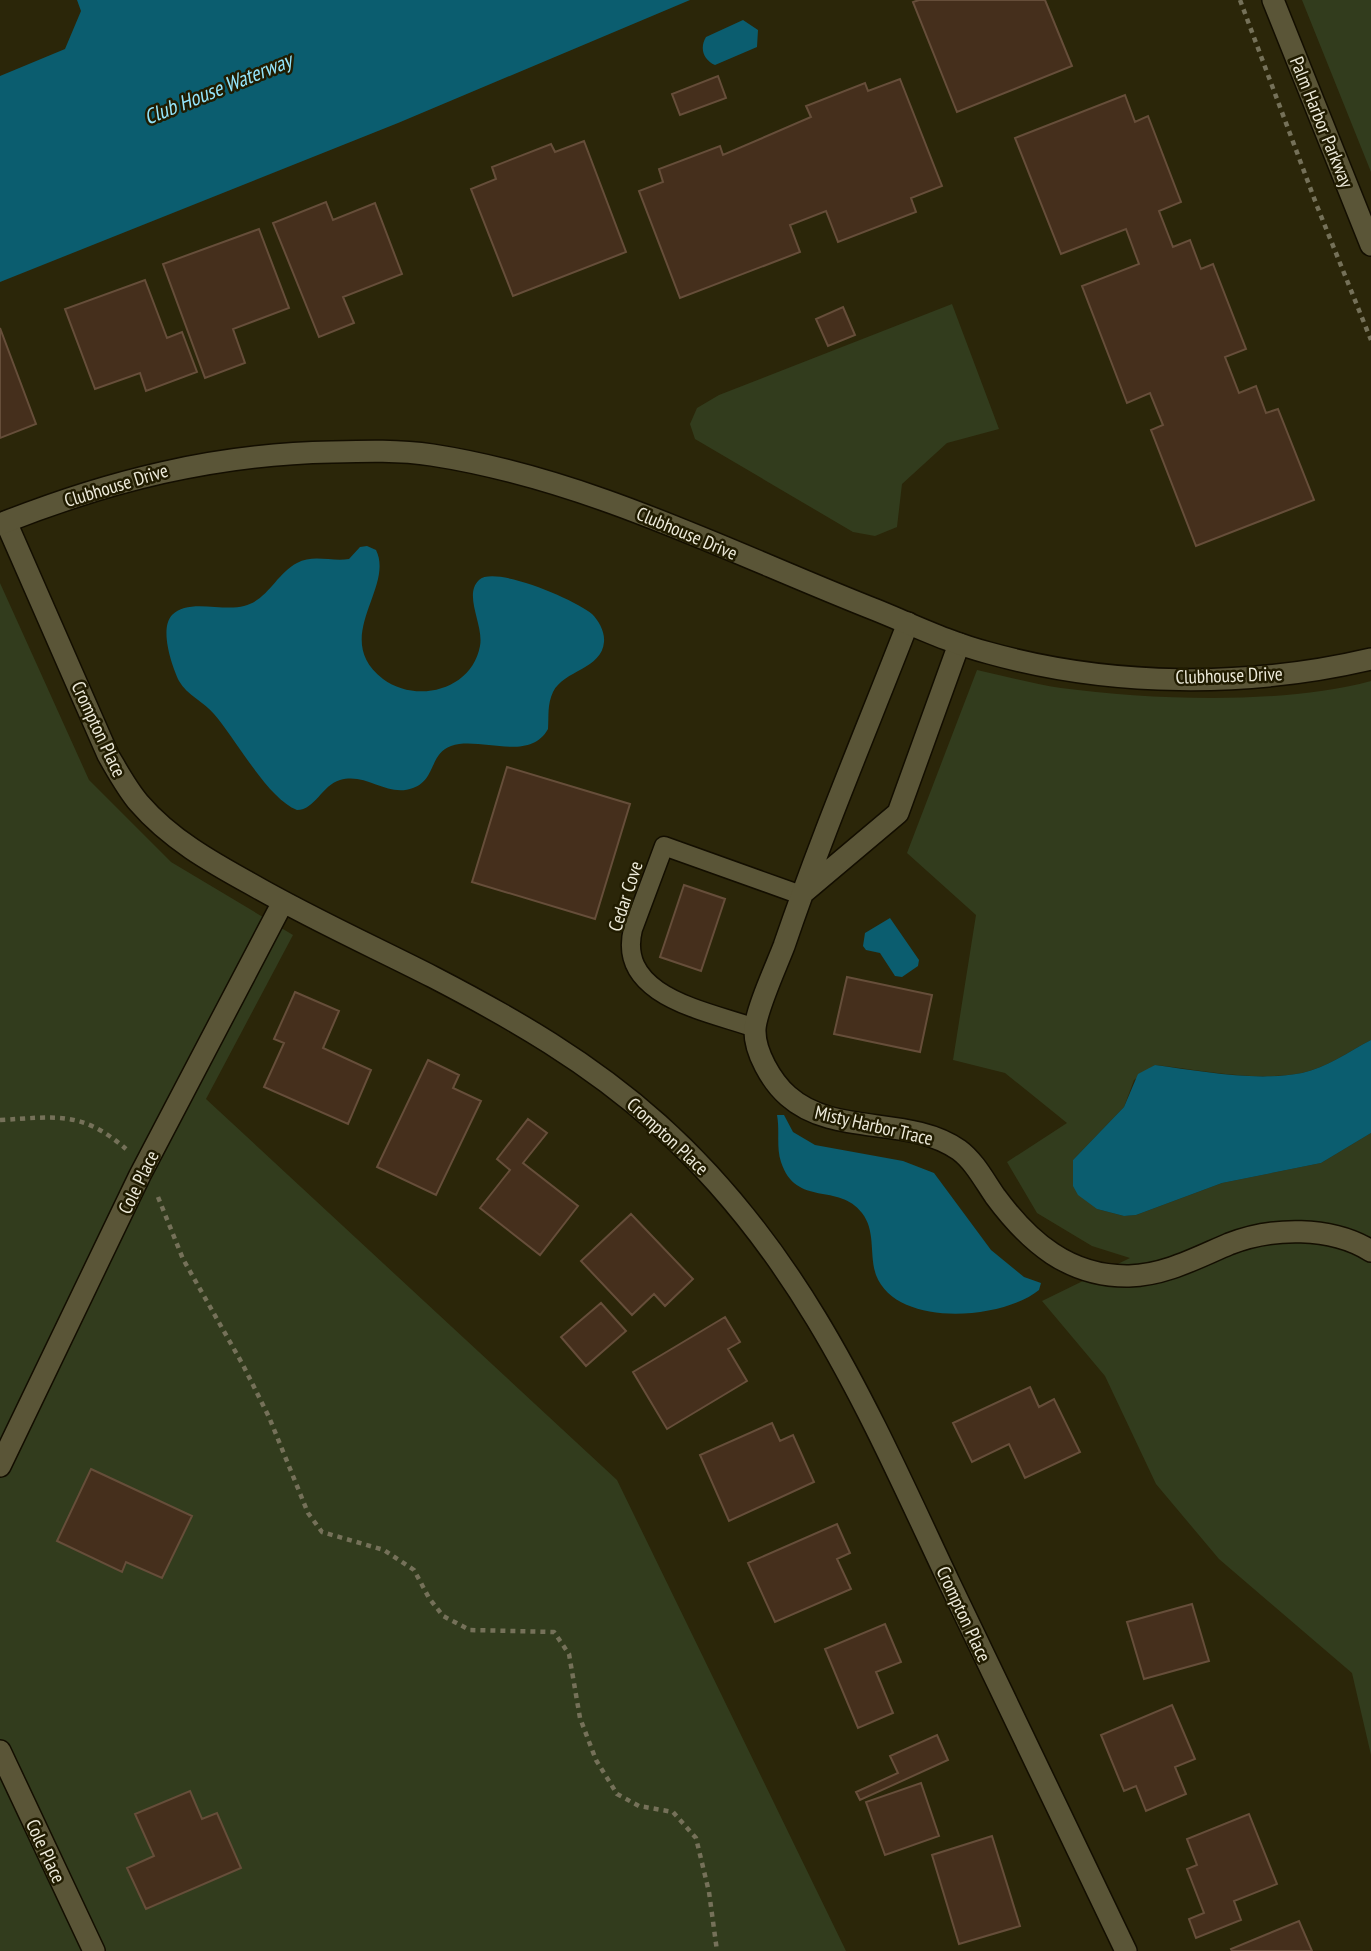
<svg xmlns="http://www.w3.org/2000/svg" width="1371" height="1951" font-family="'PT Sans Narrow',sans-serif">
<rect width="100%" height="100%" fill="#2b2609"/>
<!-- green -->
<path fill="#323c1d" d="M 1302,0 L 1371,0 L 1371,172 Z
M 952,304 L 999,429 L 947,443 L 902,484 L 897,527 L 875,536 L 853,532 L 695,439 L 690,424 L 697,408 L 719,395 Z
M 0,583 L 89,780 L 171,862 L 293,935 L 206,1099 L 617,1480 L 846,1951 L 0,1951 Z
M 977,670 C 1005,676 1033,684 1061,688 C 1153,700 1282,705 1371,681 L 1371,1040 C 1350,1051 1326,1068 1302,1073 C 1255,1082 1202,1070 1155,1065 L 1134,1080 L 1124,1107 L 1073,1160 L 1097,1209 L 1124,1216 L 1136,1215 L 1222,1183 L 1321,1163 L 1371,1133 L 1371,1755 L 1352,1673 L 1219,1559 L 1156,1484 L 1105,1376 L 1042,1301 L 1130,1258 L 1092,1246 L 1037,1213 L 1007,1162 L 1067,1123 L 1005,1073 L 953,1060 L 976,915 L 907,853 Z"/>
<!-- water -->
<path fill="#0b5d6f" d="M 77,0 L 690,0 L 398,123 L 0,282 L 0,76 L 65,49 L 81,11 Z
M 743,20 L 758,30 L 757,47 L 715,65 C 704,60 699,49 706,37 Z
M 367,546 L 376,550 C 395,588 330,638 383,679 C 417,704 472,690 480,646 C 484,625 463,595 479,580 C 495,565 576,600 592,614 C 599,621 605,632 604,642 C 602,669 564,670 553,692 C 547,705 549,716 548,729 C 529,763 480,736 451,746 C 429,754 436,780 413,788 C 387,798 367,772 340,780 C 322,785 315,810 297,810 C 267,798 236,739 214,714 C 204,702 187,695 179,681 C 172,666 159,629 172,615 C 188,598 223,612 244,606 C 268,600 276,574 297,563 C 313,554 332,562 349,559 L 360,547 Z
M 890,918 L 919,960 L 918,966 L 902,977 L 895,976 L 880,953 L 866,950 L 863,946 L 865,933 Z
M 1371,1040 L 1371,1133 L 1321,1163 L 1222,1183 L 1136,1215 L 1124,1216 L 1097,1209 L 1078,1195 L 1073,1186 L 1073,1160 L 1124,1107 L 1138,1074 L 1155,1065 C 1201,1071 1256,1082 1302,1073 C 1326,1068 1350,1051 1371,1040 Z
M 777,1115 L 784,1115 L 793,1132 L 815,1145 L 903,1161 L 934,1173 L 991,1250 L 1024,1277 L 1041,1283 L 1039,1290 C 1002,1320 896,1328 876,1275 C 869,1254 876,1231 862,1213 C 839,1182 796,1208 781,1162 C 776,1147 780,1131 777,1115 Z"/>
<!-- building -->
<path fill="#452f1c" stroke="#664e3a" stroke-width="2" d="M 919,0 L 1045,0 L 1072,66 L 957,112 L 913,2 Z
M 718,76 L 726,98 L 680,115 L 672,94 Z
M 900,79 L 942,186 L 911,198 L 916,212 L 838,242 L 826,211 L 790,225 L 800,252 L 680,298 L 639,191 L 663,182 L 659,169 L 720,146 L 723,155 L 811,117 L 806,106 L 865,83 L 868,91 Z
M 1125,95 L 1135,122 L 1148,116 L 1181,202 L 1159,211 L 1173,247 L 1190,240 L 1201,269 L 1213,264 L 1246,349 L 1225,357 L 1239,393 L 1256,386 L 1266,413 L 1278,409 L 1314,500 L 1196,546 L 1151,430 L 1163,425 L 1150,393 L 1127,403 L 1082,286 L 1139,264 L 1126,229 L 1061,254 L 1015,138 Z
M 584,141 L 626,252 L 513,296 L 471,189 L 496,179 L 492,167 L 551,144 L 555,152 Z
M 326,202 L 333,220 L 375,203 L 402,274 L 343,297 L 354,323 L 319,337 L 273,223 Z
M 259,229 L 289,308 L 233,329 L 245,363 L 205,378 L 163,264 Z
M 145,280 L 167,338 L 182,332 L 197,372 L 146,391 L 140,373 L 95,389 L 65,309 Z
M 843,307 L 855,335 L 828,346 L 816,319 Z
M 0,328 L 36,424 L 0,438 Z
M 507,767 L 630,804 L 595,919 L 472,882 Z
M 684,885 L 725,899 L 701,971 L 660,957 Z
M 847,977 L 932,995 L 920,1052 L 834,1034 Z
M 295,992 L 339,1011 L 323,1048 L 371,1070 L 348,1124 L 264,1087 L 284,1043 L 274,1039 Z
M 428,1060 L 459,1075 L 453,1088 L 481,1101 L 436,1195 L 377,1167 Z
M 528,1119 L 547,1133 L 523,1163 L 578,1206 L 540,1255 L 480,1208 L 510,1170 L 497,1159 Z
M 631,1214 L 693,1279 L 665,1306 L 654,1294 L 632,1315 L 581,1261 Z
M 601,1303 L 626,1331 L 586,1366 L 561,1337 Z
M 725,1317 L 740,1342 L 728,1349 L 747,1381 L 667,1429 L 633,1372 Z
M 1030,1387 L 1039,1407 L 1054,1399 L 1080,1452 L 1025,1478 L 1009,1444 L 972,1462 L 953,1423 Z
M 772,1423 L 780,1441 L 793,1435 L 814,1482 L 729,1521 L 700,1455 Z
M 91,1469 L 192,1516 L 162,1578 L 126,1562 L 122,1572 L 57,1541 Z
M 837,1524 L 850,1553 L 837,1559 L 851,1589 L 775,1622 L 748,1563 Z
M 1192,1604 L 1209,1661 L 1144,1679 L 1127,1622 Z
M 885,1624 L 901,1662 L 876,1672 L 893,1713 L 858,1728 L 825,1649 Z
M 1172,1705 L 1195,1759 L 1175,1767 L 1186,1794 L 1146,1811 L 1136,1786 L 1124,1791 L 1101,1735 Z
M 937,1735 L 948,1760 L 860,1800 L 856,1792 L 898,1773 L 890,1756 Z
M 921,1783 L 939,1836 L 885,1855 L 866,1802 Z
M 190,1791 L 202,1819 L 217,1813 L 241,1868 L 146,1909 L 127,1868 L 154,1856 L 135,1814 Z
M 1249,1814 L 1277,1884 L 1234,1901 L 1241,1920 L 1196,1938 L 1189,1919 L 1204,1913 L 1187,1869 L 1197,1865 L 1187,1839 Z
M 992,1836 L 1020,1926 L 959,1944 L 932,1855 Z
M 1299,1921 L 1312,1951 L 1232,1951 L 1231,1949 Z"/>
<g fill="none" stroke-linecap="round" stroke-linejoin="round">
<!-- service casing -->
<g stroke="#130e00" stroke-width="21">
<path id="service" d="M 755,1028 C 708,1011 616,997 633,929 L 664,846 L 801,895"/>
</g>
<!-- minor casing -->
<g stroke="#130e00" stroke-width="24">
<path id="minor" d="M 6,522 L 108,755 C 118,772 127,789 139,803 C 170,839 211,862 251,884 C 310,918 372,946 433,977 C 514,1019 590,1063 658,1124 C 802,1253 869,1412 949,1582 C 1008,1705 1067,1828 1126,1951
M 908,623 C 866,731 821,837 784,946 C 776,967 756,1010 755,1029 C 754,1052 772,1082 788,1096 C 834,1137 909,1115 959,1150 C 974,1161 984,1180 995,1196 C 1029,1242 1069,1277 1129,1276 C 1165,1275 1196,1258 1229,1244 C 1272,1227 1331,1226 1371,1251
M 803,893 L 898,813 L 959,644
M 0,1466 L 140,1175 L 283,902
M 0,1751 L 94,1951"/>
</g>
<!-- tertiary casing -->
<g stroke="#130e00" stroke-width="24">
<path id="tertiary" d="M 1273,0 L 1371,245
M 0,524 C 108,481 215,454 332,452 C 366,451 399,450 432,455 C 588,479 731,553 876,610 C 913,625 950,643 989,653 C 1111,687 1248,688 1371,659"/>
</g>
<!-- path -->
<path stroke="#757159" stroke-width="4.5" stroke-dasharray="5 5" stroke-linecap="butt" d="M 1240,0 L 1317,206 L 1371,340
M 0,1120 C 56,1117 81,1110 126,1149
M 158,1197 L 183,1259 L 243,1365 L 269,1417 L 308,1513 L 322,1532 L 384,1550 L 414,1570 L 429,1598 L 443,1616 L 470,1630 L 554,1632 L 569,1654 L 580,1718 L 596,1760 L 617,1794 L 639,1806 L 673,1812 L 696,1838 L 709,1892 L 717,1951"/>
<!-- service -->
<use href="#service" stroke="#5a5537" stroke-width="18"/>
<!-- minor -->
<use href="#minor" stroke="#5a5537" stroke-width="21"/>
<!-- tertiary -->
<use href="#tertiary" stroke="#5a5537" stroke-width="21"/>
</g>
<g text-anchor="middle" stroke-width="5" stroke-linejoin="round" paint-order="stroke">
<!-- street labels -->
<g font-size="19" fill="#edeada" stroke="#211c01">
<text transform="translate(1322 122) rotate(68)" y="7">Palm Harbor Parkway</text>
<text transform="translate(116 485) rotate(-17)" y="7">Clubhouse Drive</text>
<text transform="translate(687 533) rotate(23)" y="7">Clubhouse Drive</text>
<text transform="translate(1229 675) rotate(-2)" y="7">Clubhouse Drive</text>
<text transform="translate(99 729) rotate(65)" y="7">Crompton Place</text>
<text transform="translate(625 896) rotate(-72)" y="7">Cedar Cove</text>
<text transform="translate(874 1125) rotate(13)" y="7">Misty Harbor Trace</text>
<text transform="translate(668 1136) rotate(43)" y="7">Crompton Place</text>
<text transform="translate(138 1182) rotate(-64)" y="7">Cole Place</text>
<text transform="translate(964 1614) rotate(65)" y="7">Crompton Place</text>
<text transform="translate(46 1851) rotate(65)" y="7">Cole Place</text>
</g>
<!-- water labels -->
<g font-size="21" font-style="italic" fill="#95e6fd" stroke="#211c01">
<text transform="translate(218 89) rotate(-22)" y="7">Club House Waterway</text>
</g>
</g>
</svg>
